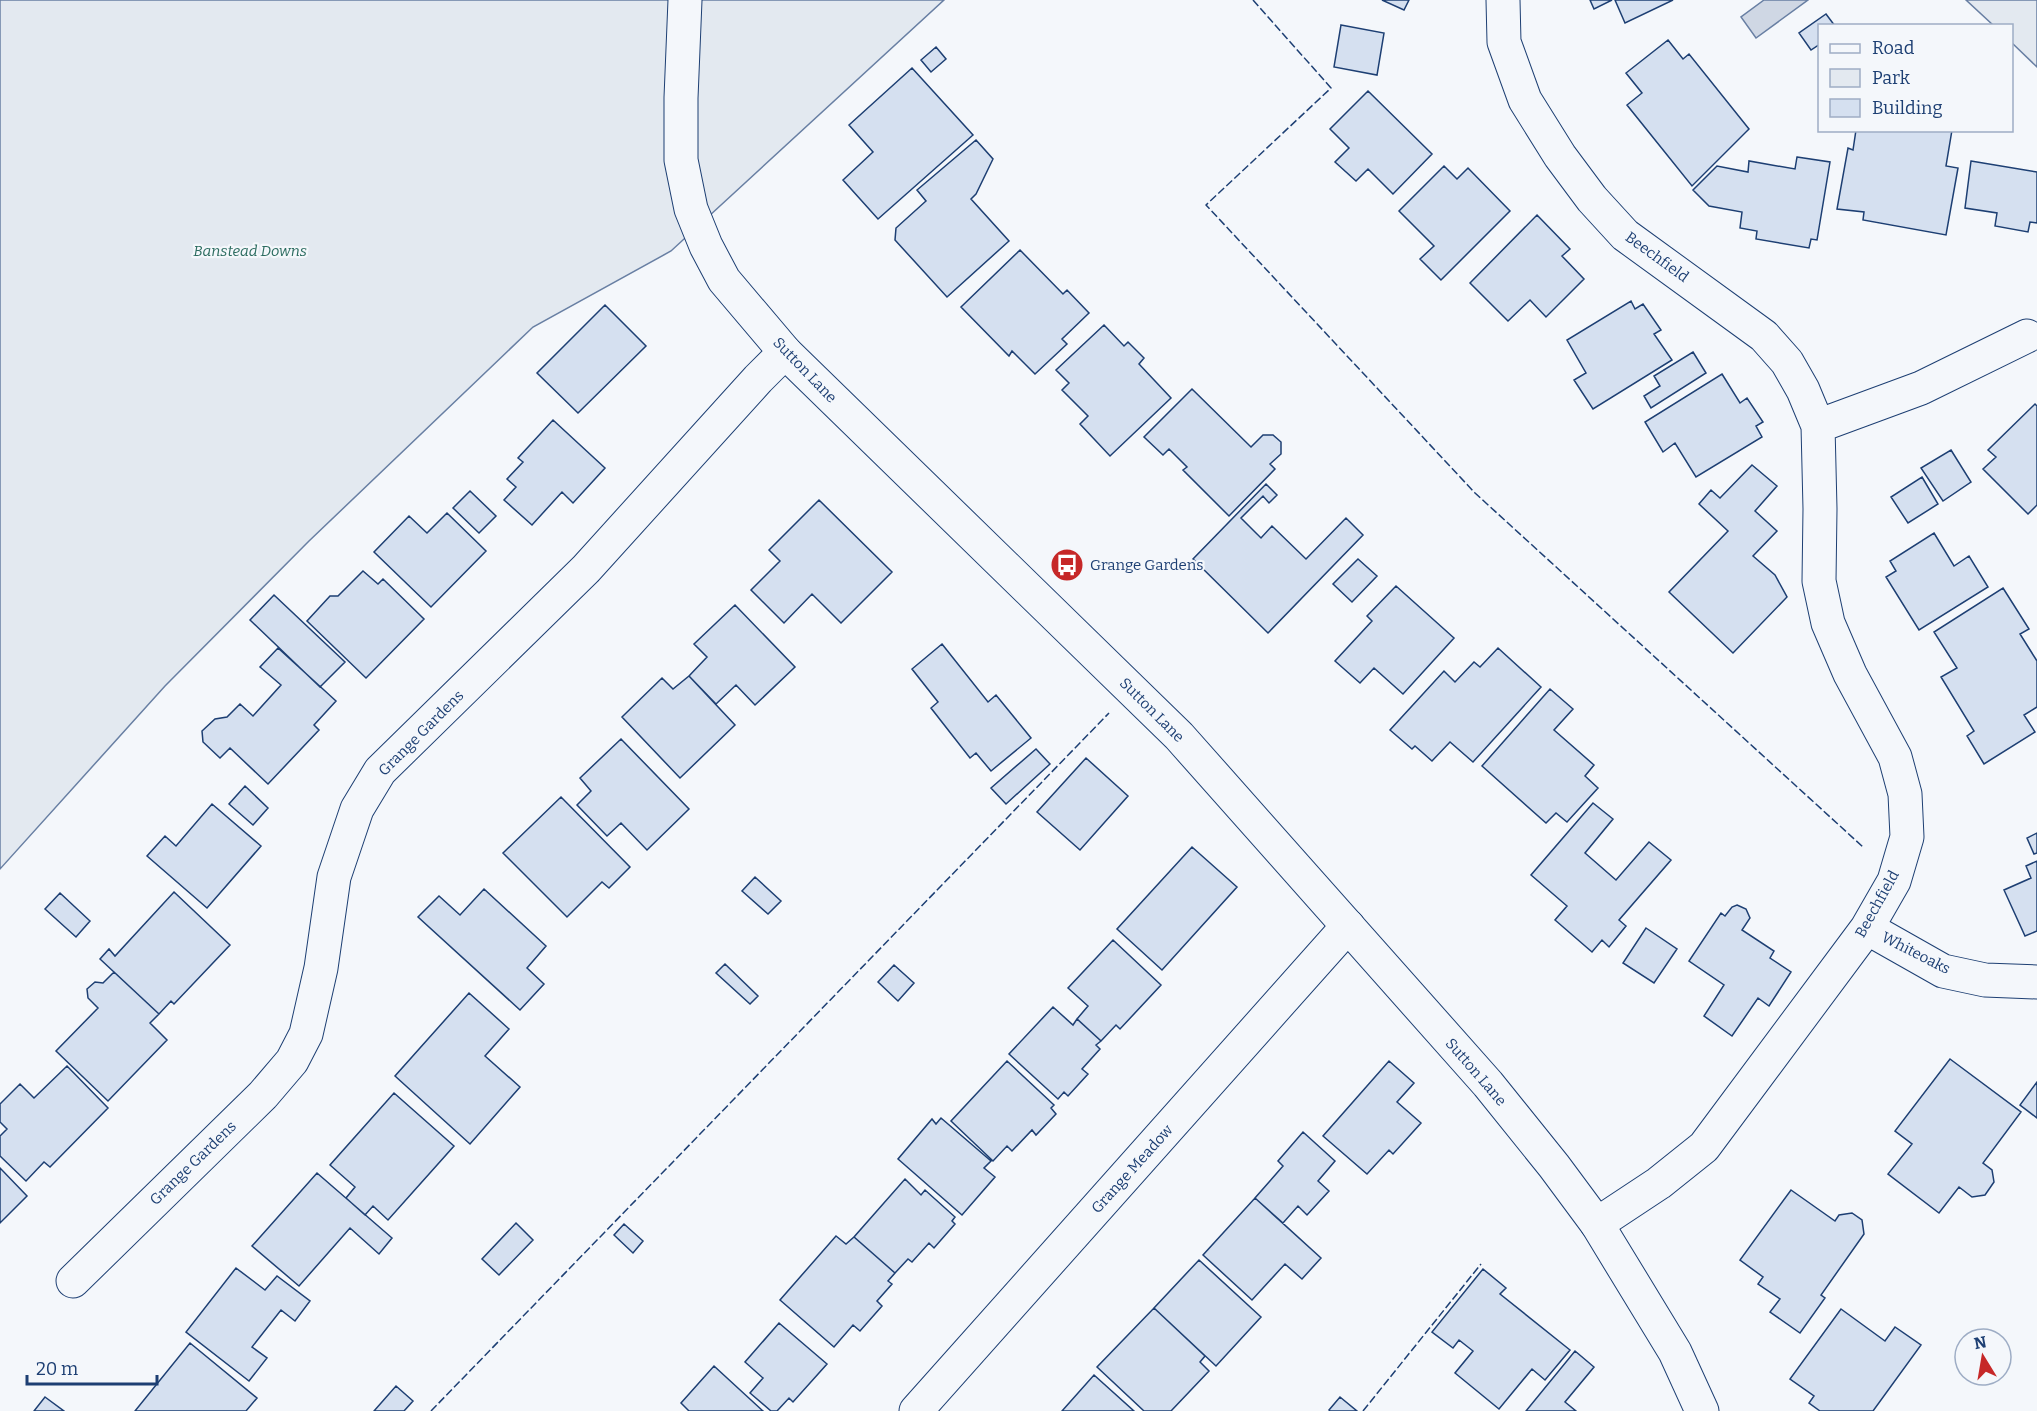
<svg xmlns="http://www.w3.org/2000/svg" width="2037" height="1411" font-family="Bitter,serif">
<rect width="100%" height="100%" fill="#f4f7fb"/>
<!-- green -->
<path fill="#e3e9f0" stroke="#687fa3" stroke-width="1.5" d="M 0,0 L 944,0 L 671,251 L 533,327 L 309,541 L 165,686 L 0,869 Z
M 1966,0 L 2037,0 L 2037,67 L 2012,43 L 2012,26 L 1993,25 Z"/>
<!-- water -->
<path fill="#cfd7e4" stroke="#687fa3" stroke-width="1.5" d="M 1764,0 L 1808,0 L 1756,38 L 1741,17 Z"/>
<!-- building -->
<path fill="#d5e0f0" stroke="#1d3f73" stroke-width="1.5" d="M 1382,0 L 1409,0 L 1404,10 Z
M 1590,0 L 1612,0 L 1594,9 Z
M 1615,0 L 1673,0 L 1625,23 Z
M 1826,14 L 1835,26 L 1820,26 L 1820,44 L 1811,50 L 1799,33 Z
M 1341,25 L 1384,33 L 1377,75 L 1334,67 Z
M 1668,40 L 1683,59 L 1689,54 L 1749,129 L 1692,186 L 1627,105 L 1642,93 L 1626,73 Z
M 936,47 L 946,59 L 931,72 L 921,60 Z
M 912,68 L 973,135 L 878,219 L 843,180 L 873,152 L 849,125 Z
M 1368,91 L 1432,154 L 1393,194 L 1368,169 L 1356,181 L 1335,162 L 1349,148 L 1330,129 Z
M 1856,130 L 1952,130 L 1946,166 L 1958,168 L 1946,235 L 1863,220 L 1864,212 L 1837,209 L 1848,148 L 1853,150 Z
M 976,140 L 993,159 L 976,194 L 971,199 L 1009,241 L 947,297 L 895,240 L 896,228 L 926,201 L 917,190 Z
M 1797,157 L 1830,162 L 1817,240 L 1811,239 L 1809,248 L 1756,239 L 1757,231 L 1740,228 L 1742,212 L 1709,206 L 1693,190 L 1717,166 L 1748,172 L 1749,161 L 1795,169 Z
M 1971,161 L 2037,172 L 2037,223 L 2030,222 L 2028,232 L 1995,226 L 1997,213 L 1965,208 Z
M 1444,166 L 1457,179 L 1468,168 L 1510,211 L 1441,280 L 1420,259 L 1434,246 L 1399,211 Z
M 1537,215 L 1570,249 L 1562,256 L 1584,279 L 1546,317 L 1530,300 L 1508,321 L 1470,283 Z
M 1020,250 L 1063,294 L 1067,290 L 1089,313 L 1062,339 L 1067,344 L 1035,374 L 1012,351 L 1009,356 L 961,307 Z
M 1631,301 L 1635,309 L 1643,304 L 1661,330 L 1654,334 L 1672,360 L 1593,409 L 1574,380 L 1586,373 L 1567,340 Z
M 605,305 L 646,346 L 578,413 L 537,373 Z
M 1104,325 L 1124,346 L 1128,342 L 1144,358 L 1139,364 L 1171,398 L 1110,456 L 1080,424 L 1088,416 L 1062,390 L 1069,383 L 1056,370 Z
M 1693,352 L 1706,373 L 1651,408 L 1644,396 L 1660,386 L 1654,376 Z
M 1722,374 L 1740,403 L 1747,398 L 1763,422 L 1756,426 L 1762,437 L 1696,477 L 1675,443 L 1663,452 L 1645,422 Z
M 1192,389 L 1251,447 L 1263,435 L 1273,435 L 1281,442 L 1281,454 L 1270,464 L 1275,469 L 1229,516 L 1183,470 L 1187,467 L 1169,449 L 1163,455 L 1144,437 Z
M 2035,404 L 2037,406 L 2037,505 L 2028,514 L 1983,469 L 1996,457 L 1988,450 Z
M 553,420 L 605,468 L 573,503 L 562,492 L 532,525 L 504,500 L 516,487 L 507,479 L 523,462 L 518,458 Z
M 1951,450 L 1971,482 L 1943,501 L 1921,468 Z
M 1752,465 L 1777,486 L 1755,511 L 1777,531 L 1753,556 L 1775,575 L 1787,597 L 1733,653 L 1669,592 L 1728,531 L 1699,504 L 1711,490 L 1720,498 Z
M 1922,477 L 1938,504 L 1908,523 L 1891,497 Z
M 1266,484 L 1277,495 L 1269,503 L 1263,496 L 1241,518 L 1261,538 L 1272,526 L 1306,559 L 1346,518 L 1363,535 L 1268,633 L 1193,559 Z
M 470,491 L 496,516 L 479,533 L 453,508 Z
M 819,500 L 892,572 L 841,623 L 812,594 L 784,623 L 751,590 L 780,561 L 769,550 Z
M 447,513 L 486,551 L 431,607 L 374,552 L 409,516 L 427,533 Z
M 1934,533 L 1954,566 L 1969,556 L 1988,587 L 1919,630 L 1886,577 L 1896,571 L 1890,561 Z
M 1358,559 L 1377,576 L 1352,602 L 1333,584 Z
M 363,571 L 378,584 L 383,579 L 424,619 L 366,678 L 307,621 L 330,596 L 338,596 Z
M 1396,586 L 1454,638 L 1403,694 L 1374,668 L 1360,683 L 1335,661 L 1372,621 L 1367,616 Z
M 2003,588 L 2029,629 L 2020,634 L 2037,661 L 2037,707 L 2024,715 L 2035,732 L 1984,764 L 1967,736 L 1974,731 L 1941,677 L 1957,668 L 1934,632 Z
M 274,595 L 345,662 L 320,687 L 250,620 Z
M 735,605 L 795,667 L 755,705 L 736,685 L 716,704 L 689,676 L 707,657 L 694,644 Z
M 942,644 L 988,702 L 996,695 L 1031,738 L 991,771 L 976,753 L 970,758 L 931,708 L 938,702 L 912,669 Z
M 278,648 L 336,701 L 314,725 L 319,730 L 268,784 L 230,748 L 220,758 L 203,742 L 202,731 L 215,719 L 227,717 L 240,704 L 253,716 L 281,685 L 260,667 Z
M 1498,648 L 1541,687 L 1473,762 L 1450,742 L 1432,761 L 1415,746 L 1412,749 L 1390,730 L 1444,671 L 1455,682 L 1474,662 L 1480,667 Z
M 689,676 L 735,725 L 680,778 L 622,717 L 662,678 L 673,689 Z
M 1550,689 L 1573,709 L 1554,730 L 1594,765 L 1585,776 L 1598,788 L 1567,822 L 1556,813 L 1546,823 L 1482,766 Z
M 621,739 L 689,809 L 647,850 L 621,823 L 607,836 L 577,805 L 591,791 L 580,778 Z
M 1036,749 L 1050,764 L 1006,804 L 991,788 Z
M 1086,758 L 1128,796 L 1080,850 L 1037,812 Z
M 245,786 L 268,808 L 253,825 L 229,804 Z
M 561,797 L 630,867 L 609,888 L 602,882 L 567,917 L 503,853 Z
M 1593,803 L 1613,819 L 1585,853 L 1616,880 L 1649,842 L 1671,860 L 1619,920 L 1626,926 L 1609,947 L 1602,940 L 1592,952 L 1555,920 L 1567,906 L 1531,875 Z
M 212,804 L 261,846 L 207,908 L 147,856 L 165,836 L 176,846 Z
M 2037,833 L 2037,853 L 2034,854 L 2027,838 Z
M 1192,847 L 1237,887 L 1162,970 L 1117,929 Z
M 2037,861 L 2037,931 L 2025,936 L 2004,890 L 2031,878 L 2026,866 Z
M 755,877 L 781,901 L 768,914 L 742,891 Z
M 484,889 L 546,946 L 527,968 L 544,984 L 520,1010 L 418,917 L 439,896 L 460,915 Z
M 174,892 L 230,945 L 174,1004 L 171,1001 L 159,1014 L 100,959 L 109,949 L 115,956 Z
M 60,893 L 90,921 L 76,937 L 45,909 Z
M 1737,905 L 1746,909 L 1750,918 L 1742,930 L 1774,951 L 1770,958 L 1791,972 L 1769,1006 L 1758,998 L 1732,1036 L 1704,1016 L 1724,985 L 1689,961 L 1721,913 L 1725,916 L 1732,907 Z
M 1646,928 L 1677,949 L 1654,983 L 1623,963 Z
M 1113,940 L 1161,985 L 1120,1029 L 1116,1025 L 1101,1041 L 1077,1019 L 1088,1006 L 1068,988 Z
M 725,964 L 758,996 L 750,1004 L 716,973 Z
M 894,965 L 914,983 L 898,1001 L 878,982 Z
M 114,972 L 159,1014 L 150,1023 L 167,1040 L 108,1101 L 56,1051 L 98,1008 L 88,998 L 87,989 L 95,982 L 103,983 Z
M 469,993 L 509,1029 L 485,1056 L 520,1087 L 470,1144 L 395,1076 Z
M 1053,1007 L 1073,1025 L 1077,1019 L 1101,1041 L 1096,1045 L 1100,1049 L 1082,1069 L 1088,1074 L 1068,1096 L 1064,1092 L 1058,1099 L 1009,1054 Z
M 1950,1059 L 2021,1112 L 1983,1163 L 1992,1170 L 1994,1182 L 1985,1195 L 1972,1197 L 1959,1187 L 1939,1213 L 1888,1174 L 1912,1144 L 1895,1131 Z
M 1007,1061 L 1054,1105 L 1051,1108 L 1056,1114 L 1036,1135 L 1032,1130 L 1012,1151 L 1007,1146 L 993,1161 L 951,1121 Z
M 1389,1061 L 1414,1083 L 1397,1102 L 1421,1123 L 1393,1154 L 1389,1150 L 1367,1174 L 1323,1136 Z
M 67,1066 L 108,1108 L 50,1167 L 44,1162 L 26,1181 L 0,1156 L 0,1136 L 7,1129 L 0,1122 L 0,1104 L 20,1084 L 34,1098 Z
M 2037,1082 L 2037,1118 L 2020,1105 Z
M 394,1093 L 454,1146 L 388,1220 L 373,1206 L 365,1215 L 346,1198 L 355,1187 L 330,1165 Z
M 941,1118 L 991,1161 L 984,1168 L 995,1177 L 962,1215 L 898,1159 L 932,1119 L 936,1124 Z
M 1303,1132 L 1335,1161 L 1318,1181 L 1329,1191 L 1307,1215 L 1298,1206 L 1283,1223 L 1255,1198 L 1283,1166 L 1278,1161 Z
M 0,1168 L 27,1196 L 0,1223 Z
M 317,1173 L 392,1238 L 379,1254 L 350,1228 L 299,1286 L 252,1246 Z
M 905,1179 L 921,1195 L 925,1190 L 955,1217 L 952,1221 L 955,1224 L 934,1248 L 929,1243 L 912,1262 L 908,1259 L 895,1273 L 854,1237 Z
M 1791,1190 L 1835,1221 L 1839,1215 L 1852,1213 L 1862,1220 L 1864,1234 L 1821,1295 L 1825,1298 L 1800,1333 L 1770,1312 L 1780,1299 L 1758,1284 L 1763,1277 L 1740,1260 Z
M 1255,1198 L 1321,1258 L 1302,1279 L 1285,1264 L 1252,1300 L 1203,1255 Z
M 516,1223 L 533,1240 L 499,1275 L 482,1259 Z
M 624,1224 L 643,1241 L 633,1253 L 614,1235 Z
M 836,1236 L 846,1244 L 854,1237 L 895,1273 L 888,1281 L 892,1284 L 877,1301 L 882,1306 L 860,1331 L 853,1325 L 834,1347 L 780,1300 Z
M 1199,1260 L 1261,1317 L 1216,1366 L 1154,1308 Z
M 236,1268 L 265,1290 L 277,1276 L 310,1301 L 295,1321 L 281,1310 L 252,1347 L 267,1358 L 249,1381 L 186,1332 Z
M 1483,1269 L 1506,1288 L 1500,1294 L 1570,1350 L 1545,1380 L 1532,1369 L 1499,1409 L 1455,1373 L 1473,1351 L 1459,1340 L 1453,1348 L 1432,1332 Z
M 1154,1308 L 1205,1356 L 1200,1362 L 1209,1371 L 1171,1411 L 1144,1411 L 1097,1367 Z
M 1841,1309 L 1885,1341 L 1895,1327 L 1921,1345 L 1873,1411 L 1820,1411 L 1809,1403 L 1814,1396 L 1790,1379 Z
M 779,1323 L 827,1364 L 793,1402 L 789,1398 L 777,1411 L 771,1411 L 750,1393 L 763,1378 L 745,1362 Z
M 190,1343 L 257,1398 L 246,1411 L 135,1411 Z
M 1575,1351 L 1594,1367 L 1565,1402 L 1576,1411 L 1526,1411 Z
M 714,1366 L 763,1411 L 689,1411 L 681,1403 Z
M 1094,1375 L 1134,1411 L 1062,1411 Z
M 396,1386 L 413,1401 L 404,1411 L 374,1411 Z
M 45,1397 L 64,1411 L 34,1411 Z
M 1340,1397 L 1357,1411 L 1330,1411 L 1329,1410 Z"/>
<g fill="none" stroke-linecap="round" stroke-linejoin="round">
<!-- street casing -->
<g stroke="#1d3f73" stroke-width="35">
<path id="street" d="M 1503,0 L 1504,42 L 1525,100 L 1560,156 L 1592,199 L 1625,235 L 1764,336 L 1787,362 L 1803,390 L 1818,426 L 1820,509 L 1819,581 L 1828,623 L 1850,674 L 1895,757 L 1905,794 L 1907,837 L 1894,881 L 1867,928 L 1704,1147 L 1659,1183 L 1597,1224
M 1818,426 L 1921,388 L 2027,336
M 1867,928 L 1943,971 L 1985,980 L 2037,982
M 73,1281 L 263,1095 L 292,1061 L 306,1034 L 321,968 L 334,877 L 357,809 L 380,771 L 586,569 L 758,379 L 785,352
M 916,1411 L 1348,926"/>
</g>
<!-- secondary casing -->
<g stroke="#1d3f73" stroke-width="35">
<path id="secondary" d="M 685,0 L 681,98 L 681,160 L 691,209 L 706,246 L 724,280 L 785,352 L 1179,736 L 1488,1084 L 1554,1166 L 1597,1224 L 1675,1352 L 1702,1411"/>
</g>
<!-- street -->
<use href="#street" stroke="#f4f7fb" stroke-width="33"/>
<!-- secondary -->
<use href="#secondary" stroke="#f4f7fb" stroke-width="33"/>
<!-- fence -->
<path stroke="#1d3f73" stroke-width="1.5" stroke-dasharray="8 3" stroke-linecap="butt" d="M 1253,0 L 1331,88 L 1206,205 L 1475,493 L 1863,847
M 431,1411 L 1109,713
M 1363,1411 L 1481,1264"/>
</g>
<!-- icons -->
<defs>
<g id="bus-disc" transform="scale(1.725)"><circle r="9.5" fill="#c62828" stroke="#f4f7fb"/><path d="M-5-6H5V4H4V6H2V4H-2V6H-4V4H-5ZM-3.5-4V0h7V-4ZM-3.5 1.2v1.5H-2V1.2ZM2 1.2v1.5H3.5V1.2Z" fill="#fff"/></g>
</defs>
<g fill-rule="evenodd">
<use href="#bus-disc" x="1067" y="565"/>
</g>
<g text-anchor="middle" stroke-width="4.5" stroke-linejoin="round" paint-order="stroke">
<!-- park labels -->
<g font-size="15" font-style="italic" fill="#2c6c60" stroke="#f4f7fb">
<text x="250" y="256">Banstead Downs</text>
</g>
<!-- street labels -->
<g font-size="15" fill="#1d3f73" stroke="#f4f7fb">
<text transform="translate(1657 257) rotate(36)" y="5">Beechfield</text>
<text transform="translate(805 370) rotate(46)" y="5">Sutton Lane</text>
<text transform="translate(1152 710) rotate(45)" y="5">Sutton Lane</text>
<text transform="translate(421 733) rotate(-45)" y="5">Grange Gardens</text>
<text transform="translate(1877 904) rotate(-61)" y="5">Beechfield</text>
<text transform="translate(1916 953) rotate(27)" y="5">Whiteoaks</text>
<text transform="translate(1476 1072) rotate(49)" y="5">Sutton Lane</text>
<text transform="translate(193 1163) rotate(-44)" y="5">Grange Gardens</text>
<text transform="translate(1132 1169) rotate(-48)" y="5">Grange Meadow</text>
</g>
<!-- poi labels -->
<g font-size="15" fill="#1d3f73" stroke="#f4f7fb" text-anchor="start">
<text x="1090" y="570">Grange Gardens</text>
</g>
</g>
<!-- legend -->
<rect x="1818" y="24" width="195" height="108" fill="#f4f7fb" stroke="#9eadc5" stroke-width="1.5"/>
<rect x="1830" y="44" width="30" height="9" fill="#f4f7fb" stroke="#9eadc5" stroke-width="1.5"/>
<text x="1872" y="54" font-size="18" fill="#1d3f73">Road</text>
<rect x="1830" y="69" width="30" height="18" fill="#e3e9f0" stroke="#9eadc5" stroke-width="1.5"/>
<text x="1872" y="84" font-size="18" fill="#1d3f73">Park</text>
<rect x="1830" y="99" width="30" height="18" fill="#d5e0f0" stroke="#9eadc5" stroke-width="1.5"/>
<text x="1872" y="114" font-size="18" fill="#1d3f73">Building</text>
<!-- north arrow -->
<g transform="translate(1983 1357) rotate(349)"><circle r="28" fill="#f4f7fb" stroke="#9eadc5" stroke-width="1.5"/>
<path d="M0-4.5L10 22L0 15L-10 22Z" fill="#c62828"/>
<text y="-9" font-size="16" font-weight="bold" text-anchor="middle" fill="#1d3f73">N</text>
</g>
<!-- scale -->
<path d="M27 1375v9h130v-9" fill="none" stroke="#1d3f73" stroke-width="3"/>
<text x="36" y="1375" font-size="18" fill="#1d3f73" stroke="#f4f7fb" stroke-width="4.5" paint-order="stroke">20 m</text>
</svg>
